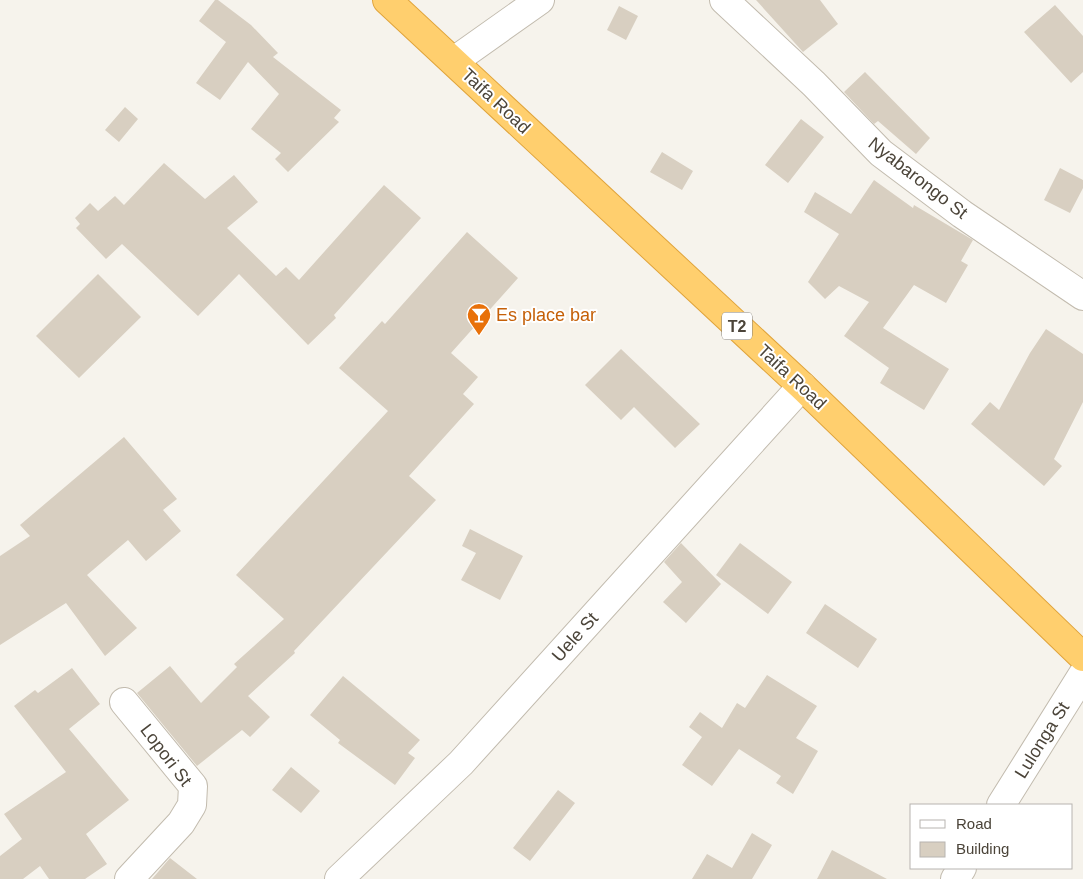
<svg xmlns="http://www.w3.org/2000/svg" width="1083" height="879" font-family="Arial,sans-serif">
<rect width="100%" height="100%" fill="#f6f3ec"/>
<!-- building -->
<path fill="#d8cfc1" d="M 215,0 L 218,0 L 251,25 L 278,53 L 273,57 L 341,110 L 334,118 L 339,122 L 288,172 L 275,159 L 281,153 L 251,129 L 279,94 L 248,62 L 220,100 L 196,83 L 226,42 L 199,21 Z
M 756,0 L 820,0 L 838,24 L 803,52 Z
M 1055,5 L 1083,36 L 1083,72 L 1071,83 L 1024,32 Z
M 619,6 L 638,16 L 626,40 L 607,30 Z
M 865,72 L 930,138 L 916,154 L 878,121 L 874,124 L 844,92 Z
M 125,107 L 138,119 L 119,142 L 105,130 Z
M 801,119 L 824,137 L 788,183 L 765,165 Z
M 662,152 L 693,171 L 682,190 L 650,172 Z
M 164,163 L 205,199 L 234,175 L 258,202 L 227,228 L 276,276 L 286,267 L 299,280 L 384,185 L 421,218 L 334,315 L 336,318 L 308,345 L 239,274 L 198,316 L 122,244 L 106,259 L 76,228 L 80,224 L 75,218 L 90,203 L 98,211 L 115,196 L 124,205 Z
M 1060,168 L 1083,180 L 1083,188 L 1070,213 L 1044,200 Z
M 874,180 L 913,208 L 914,205 L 973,240 L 961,261 L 968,265 L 946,303 L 914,285 L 883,328 L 949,369 L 924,410 L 880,383 L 889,368 L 844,336 L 869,302 L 839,286 L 825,299 L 808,282 L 839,234 L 804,212 L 815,192 L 851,214 Z
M 467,232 L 518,278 L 451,353 L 478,377 L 463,394 L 474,404 L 409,476 L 436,500 L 294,651 L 295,653 L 248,696 L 270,717 L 250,737 L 242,730 L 197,766 L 137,693 L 170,666 L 201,703 L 237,667 L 234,664 L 284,619 L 236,575 L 388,411 L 339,368 L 382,321 L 385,324 Z
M 98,274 L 141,317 L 79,378 L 36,336 Z
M 1046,329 L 1083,354 L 1083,402 L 1054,459 L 1062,466 L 1044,486 L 971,424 L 990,402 L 999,410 L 1030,353 Z
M 621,349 L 700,424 L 675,448 L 634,407 L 621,420 L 585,385 Z
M 124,437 L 177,499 L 163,510 L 181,531 L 146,561 L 128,540 L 87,575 L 137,628 L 105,656 L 66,603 L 0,645 L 0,556 L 30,536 L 20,525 Z
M 470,529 L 523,556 L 500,600 L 461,580 L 476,553 L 462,546 Z
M 681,543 L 721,584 L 686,623 L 663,602 L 682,582 L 664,562 Z
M 740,543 L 792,582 L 768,614 L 716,575 Z
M 825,604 L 877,639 L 858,668 L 806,633 Z
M 72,668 L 100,704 L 69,729 L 129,800 L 86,834 L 107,864 L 85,879 L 49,879 L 40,866 L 23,879 L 0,879 L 0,856 L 22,839 L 4,814 L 66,772 L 14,706 L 35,690 L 38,693 Z
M 767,675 L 817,706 L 796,738 L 818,751 L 793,794 L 776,783 L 781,776 L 739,749 L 712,786 L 682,765 L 702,737 L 689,727 L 700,712 L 722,728 L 737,703 L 745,708 Z
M 343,676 L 420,740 L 408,753 L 415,758 L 395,785 L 338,743 L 340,740 L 310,715 Z
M 291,767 L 320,791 L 301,813 L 272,790 Z
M 558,790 L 575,803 L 530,861 L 513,848 Z
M 752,833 L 772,845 L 752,879 L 692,879 L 707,854 L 732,868 Z
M 832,850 L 887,879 L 817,879 Z
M 170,858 L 197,879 L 152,879 Z"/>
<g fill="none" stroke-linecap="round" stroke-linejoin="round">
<!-- minor casing -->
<g stroke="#c2bbae" stroke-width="30">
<path id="minor" d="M 724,0 L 814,84 L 881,153 L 962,214 L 1083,296
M 454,61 L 540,0
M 124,702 L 193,786 L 192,805 L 181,823 L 129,879
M 1001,805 L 1083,674
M 339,879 L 461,763 L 802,386
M 955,879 L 962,868"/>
</g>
<!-- highway casing -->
<g stroke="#e0a43c" stroke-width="30">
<path id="highway" d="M 387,0 L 802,386 L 1083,657"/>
</g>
<!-- minor -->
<use href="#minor" stroke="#fff" stroke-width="28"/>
<!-- highway -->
<use href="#highway" stroke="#ffcf6e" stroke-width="28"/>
</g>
<!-- icons -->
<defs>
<g id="bar-pin" transform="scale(1.25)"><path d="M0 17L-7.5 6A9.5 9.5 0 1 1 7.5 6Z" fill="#e8710a" stroke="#fff"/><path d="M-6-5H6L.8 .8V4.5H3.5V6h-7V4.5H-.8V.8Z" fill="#fff"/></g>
</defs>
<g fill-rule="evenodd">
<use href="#bar-pin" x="479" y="315"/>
</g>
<g text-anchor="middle" stroke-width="4" stroke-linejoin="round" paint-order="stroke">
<!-- shield labels -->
<rect fill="#fff" stroke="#817c74" stroke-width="1" x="722" y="312.5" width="30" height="27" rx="4"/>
<g font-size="16" font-weight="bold" fill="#4b4439">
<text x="737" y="332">T2</text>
</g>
<!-- street labels -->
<g font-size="18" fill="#4b4439" stroke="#fff">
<text transform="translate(496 101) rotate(43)" y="6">Taifa Road</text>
<text transform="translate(918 178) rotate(38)" y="6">Nyabarongo St</text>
<text transform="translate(792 377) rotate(43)" y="6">Taifa Road</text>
<text transform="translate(575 637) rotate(-48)" y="6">Uele St</text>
<text transform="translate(1042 740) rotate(-58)" y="6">Lulonga St</text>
<text transform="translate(166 755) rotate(53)" y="6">Lopori St</text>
</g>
<!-- food labels -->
<g font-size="18" fill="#c56008" stroke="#fff" text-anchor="start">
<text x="496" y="321">Es place bar</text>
</g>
</g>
<!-- legend -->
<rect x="910" y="804" width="162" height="65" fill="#ffffff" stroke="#b7b4b0"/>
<rect x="920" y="820" width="25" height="8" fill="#ffffff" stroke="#b7b4b0"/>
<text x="956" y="829" font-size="15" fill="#4b4439">Road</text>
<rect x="920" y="842" width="25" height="15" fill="#d8cfc1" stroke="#b7b4b0"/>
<text x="956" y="854" font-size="15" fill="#4b4439">Building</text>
</svg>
